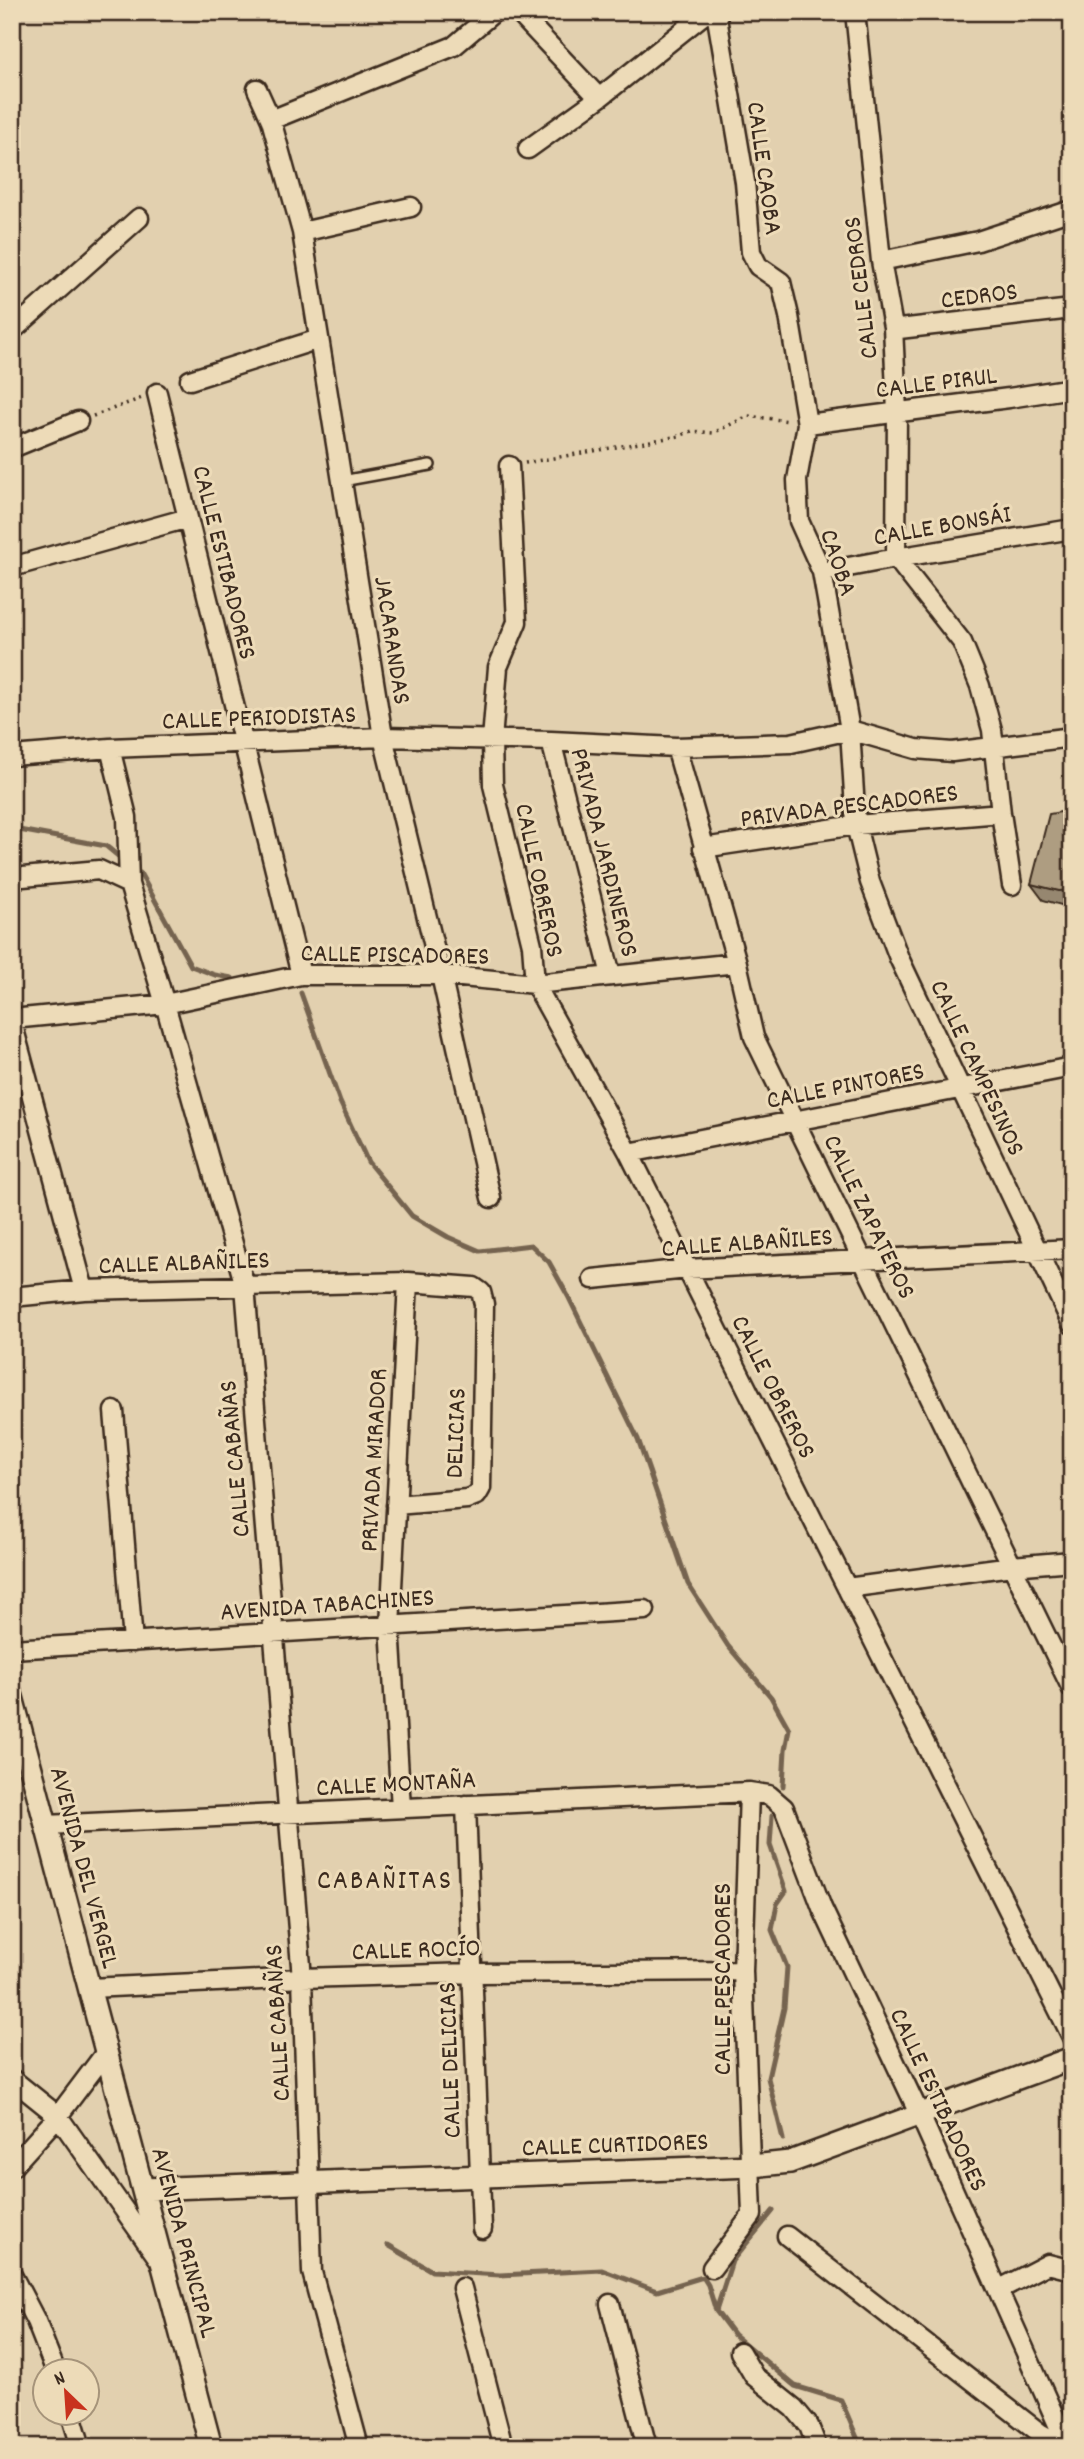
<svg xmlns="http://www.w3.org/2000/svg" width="1084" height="2459" font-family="Dekko,sans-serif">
<rect width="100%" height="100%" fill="#e2d0af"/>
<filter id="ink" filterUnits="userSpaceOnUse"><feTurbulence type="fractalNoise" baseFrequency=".0143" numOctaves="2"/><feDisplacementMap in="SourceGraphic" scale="14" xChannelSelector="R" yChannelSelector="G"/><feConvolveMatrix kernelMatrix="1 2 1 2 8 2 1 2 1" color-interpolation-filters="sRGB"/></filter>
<g filter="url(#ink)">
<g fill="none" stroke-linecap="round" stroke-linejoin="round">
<!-- stream -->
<path stroke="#756450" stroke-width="5" d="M 12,821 L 19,830 L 106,846 L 124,861
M 140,873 L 191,966 L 215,975 L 232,978
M 301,993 L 340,1102 L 368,1162 L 412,1216 L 448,1237 L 480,1251 L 531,1245 L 549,1262 L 568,1296 L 638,1439 L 688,1584 L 728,1646 L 771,1697 L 789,1729 L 785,1750 L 783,1786
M 772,1816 L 770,1845 L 786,1891 L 777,1904 L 772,1930 L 787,1967 L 784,2008 L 768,2078 L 783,2139
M 773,2211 L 732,2261 L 716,2311 L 734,2335 L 795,2386 L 841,2400 L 861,2447
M 388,2245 L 432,2271 L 500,2275 L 602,2270 L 657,2291 L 703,2277 L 708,2285 L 716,2311"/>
<!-- service casing -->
<g stroke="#3b2a1e" stroke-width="14">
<path id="service" d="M 342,481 L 430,465"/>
</g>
<!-- minor casing -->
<g stroke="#3b2a1e" stroke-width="23">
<path id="minor" d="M 518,12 L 599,98 L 707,12
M 716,12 L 745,182 L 751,252 L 758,266 L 781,282 L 789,316 L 807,424 L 797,480 L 799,521 L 822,572 L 850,730 L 856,825 L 870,882 L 899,958 L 1072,1324
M 855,12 L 881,261 L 893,327 L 897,412 L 896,558 L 962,642 L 980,686 L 992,730 L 1001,813 L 1012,885
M 257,89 L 271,120 L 302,232 L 383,737 L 441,975 L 491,1198
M 271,120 L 454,46 L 494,12
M 528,149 L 599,98
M 302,232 L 411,207
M 881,261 L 978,241 L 1072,210
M 893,327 L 899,329 L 1072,309
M 12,331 L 139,218
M 190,380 L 319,339
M 157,393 L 301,975
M 807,424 L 1009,398 L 1072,388
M 12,448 L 78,421
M 509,466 L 517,622 L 498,667 L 492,740 L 493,785 L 532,945 L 535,984 L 629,1153 L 1072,2037
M 12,567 L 188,518
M 822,572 L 896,558 L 1072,529
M 551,741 L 611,975
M 676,747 L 737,963 L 754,1037 L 1072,1689
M 110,748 L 127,817 L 129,884 L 165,1004 L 245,1286 L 302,1978 L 312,2272 L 359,2447
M 12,756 L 110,748 L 383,737 L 551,741 L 676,747 L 791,743 L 850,730 L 916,749 L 952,752 L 1072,737
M 703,848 L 856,825 L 1001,813
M 12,878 L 99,870 L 129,884
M 12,1019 L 165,1004 L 301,975 L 441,975 L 535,984 L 737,963
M 12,1022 L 84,1290
M 629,1153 L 1072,1067
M 593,1279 L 687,1269 L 1072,1249
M 12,1297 L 84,1290 L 408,1282 L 474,1287 L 481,1292 L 484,1304 L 481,1488 L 477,1495 L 467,1499 L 396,1505
M 114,1411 L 133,1642
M 847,1588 L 1012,1566 L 1072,1561
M 12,1649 L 645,1610
M 466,1805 L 482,2229
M 401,1808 L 390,1626 L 408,1282
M 46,1825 L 749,1792 L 769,1795 L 784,1808 L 822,1908 L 920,2115 L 1068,2447
M 90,1988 L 302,1978 L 472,1973 L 743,1971
M 12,2079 L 58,2116 L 158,2258
M 12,2167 L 58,2116 L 107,2051
M 787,2236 L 1040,2433 L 1049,2438 L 1063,2436
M 712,2268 L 752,2215 L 743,1971 L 749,1792
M 12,2275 L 36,2321 L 56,2372
M 462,2288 L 503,2447
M 998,2290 L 1048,2264 L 1072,2270
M 610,2304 L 647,2447
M 740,2352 L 754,2376 L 794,2408 L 809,2426 L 817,2447
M 71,2414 L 81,2447"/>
</g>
<!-- tertiary casing -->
<g stroke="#3b2a1e" stroke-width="26">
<path id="tertiary" d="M 12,1697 L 211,2447
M 143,2189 L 752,2166 L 790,2162 L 1072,2058"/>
</g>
<!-- path -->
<path stroke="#3b2a1e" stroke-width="3.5" stroke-dasharray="2 5" stroke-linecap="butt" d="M 93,416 L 142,398
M 525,463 L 679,436 L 692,431 L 713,433 L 748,416 L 790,421"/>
<!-- service -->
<use href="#service" stroke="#eddbb8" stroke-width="9"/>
<!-- minor -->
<use href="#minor" stroke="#eddbb8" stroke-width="18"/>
<!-- tertiary -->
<use href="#tertiary" stroke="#eddbb8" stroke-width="21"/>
</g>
<!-- wall -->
<path fill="#96876f" stroke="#3b2a1e" stroke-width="2" d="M 1072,810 L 1072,908 L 1043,900 L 1031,884 Z"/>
<!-- building -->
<path fill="#ae9d81" stroke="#3b2a1e" stroke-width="2" d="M 1072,810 L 1072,890 L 1059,891 L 1031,884 L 1049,814 Z"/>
</g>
<g text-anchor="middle" stroke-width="6" stroke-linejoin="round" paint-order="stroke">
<!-- street labels -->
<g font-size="26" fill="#3b2a1e" stroke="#eddbb8">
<text transform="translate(766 168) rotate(82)" y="9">CALLE CAOBA</text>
<text transform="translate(859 288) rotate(-97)" y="9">CALLE CEDROS</text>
<text transform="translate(979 294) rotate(-7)" y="9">CEDROS</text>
<text transform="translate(936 381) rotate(-7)" y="9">CALLE PIRUL</text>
<text transform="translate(942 524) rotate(-10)" y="9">CALLE BONSÁI</text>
<text transform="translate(226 562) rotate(76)" y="9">CALLE ESTIBADORES</text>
<text transform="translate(840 562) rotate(72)" y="9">CAOBA</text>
<text transform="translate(394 640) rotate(81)" y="9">JACARANDAS</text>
<text transform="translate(259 716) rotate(-2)" y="9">CALLE PERIODISTAS</text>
<text transform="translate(849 804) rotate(-7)" y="9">PRIVADA PESCADORES</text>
<text transform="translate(606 852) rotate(76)" y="9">PRIVADA JARDINEROS</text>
<text transform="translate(541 880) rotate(78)" y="9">CALLE OBREROS</text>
<text transform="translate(395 953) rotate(1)" y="9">CALLE PISCADORES</text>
<text transform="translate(979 1067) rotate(65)" y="9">CALLE CAMPESINOS</text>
<text transform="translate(845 1084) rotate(-11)" y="9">CALLE PINTORES</text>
<text transform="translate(871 1216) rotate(64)" y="9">CALLE ZAPATEROS</text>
<text transform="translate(747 1241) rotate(-4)" y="9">CALLE ALBAÑILES</text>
<text transform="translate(184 1261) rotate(-2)" y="9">CALLE ALBAÑILES</text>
<text transform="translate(775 1386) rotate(63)" y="9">CALLE OBREROS</text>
<text transform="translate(454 1433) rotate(-88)" y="9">DELICIAS</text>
<text transform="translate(233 1459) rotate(-95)" y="9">CALLE CABAÑAS</text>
<text transform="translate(372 1460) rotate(-87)" y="9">PRIVADA MIRADOR</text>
<text transform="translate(327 1603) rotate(-4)" y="9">AVENIDA TABACHINES</text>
<text transform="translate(396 1782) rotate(-3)" y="9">CALLE MONTAÑA</text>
<text transform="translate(86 1867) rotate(75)" y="9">AVENIDA DEL VERGEL</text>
<text transform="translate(416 1948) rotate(-2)" y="9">CALLE ROCÍO</text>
<text transform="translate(721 1979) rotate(-90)" y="9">CALLE PESCADORES</text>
<text transform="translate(276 2023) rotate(-93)" y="9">CALLE CABAÑAS</text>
<text transform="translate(448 2060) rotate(-92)" y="9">CALLE DELICIAS</text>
<text transform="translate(940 2099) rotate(65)" y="9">CALLE ESTIBADORES</text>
<text transform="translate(615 2143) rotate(-2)" y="9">CALLE CURTIDORES</text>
<text transform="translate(186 2242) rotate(75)" y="9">AVENIDA PRINCIPAL</text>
</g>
<!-- neighbourhood labels -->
<g font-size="28" letter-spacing="2" fill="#3b2a1e" stroke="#eddbb8">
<text x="385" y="1888">CABAÑITAS</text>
</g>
</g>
<!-- margin -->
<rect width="1084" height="2459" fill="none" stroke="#eddbb8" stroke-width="42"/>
<rect x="21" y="21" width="1042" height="2417" fill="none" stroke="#3b2a1e" stroke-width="2.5" filter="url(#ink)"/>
<!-- north arrow -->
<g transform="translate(66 2392) rotate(335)"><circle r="33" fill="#eddbb8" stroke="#a6947a" stroke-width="2"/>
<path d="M0-5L12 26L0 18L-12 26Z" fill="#c8321e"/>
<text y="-10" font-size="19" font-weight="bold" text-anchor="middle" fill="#3b2a1e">N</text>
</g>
</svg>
